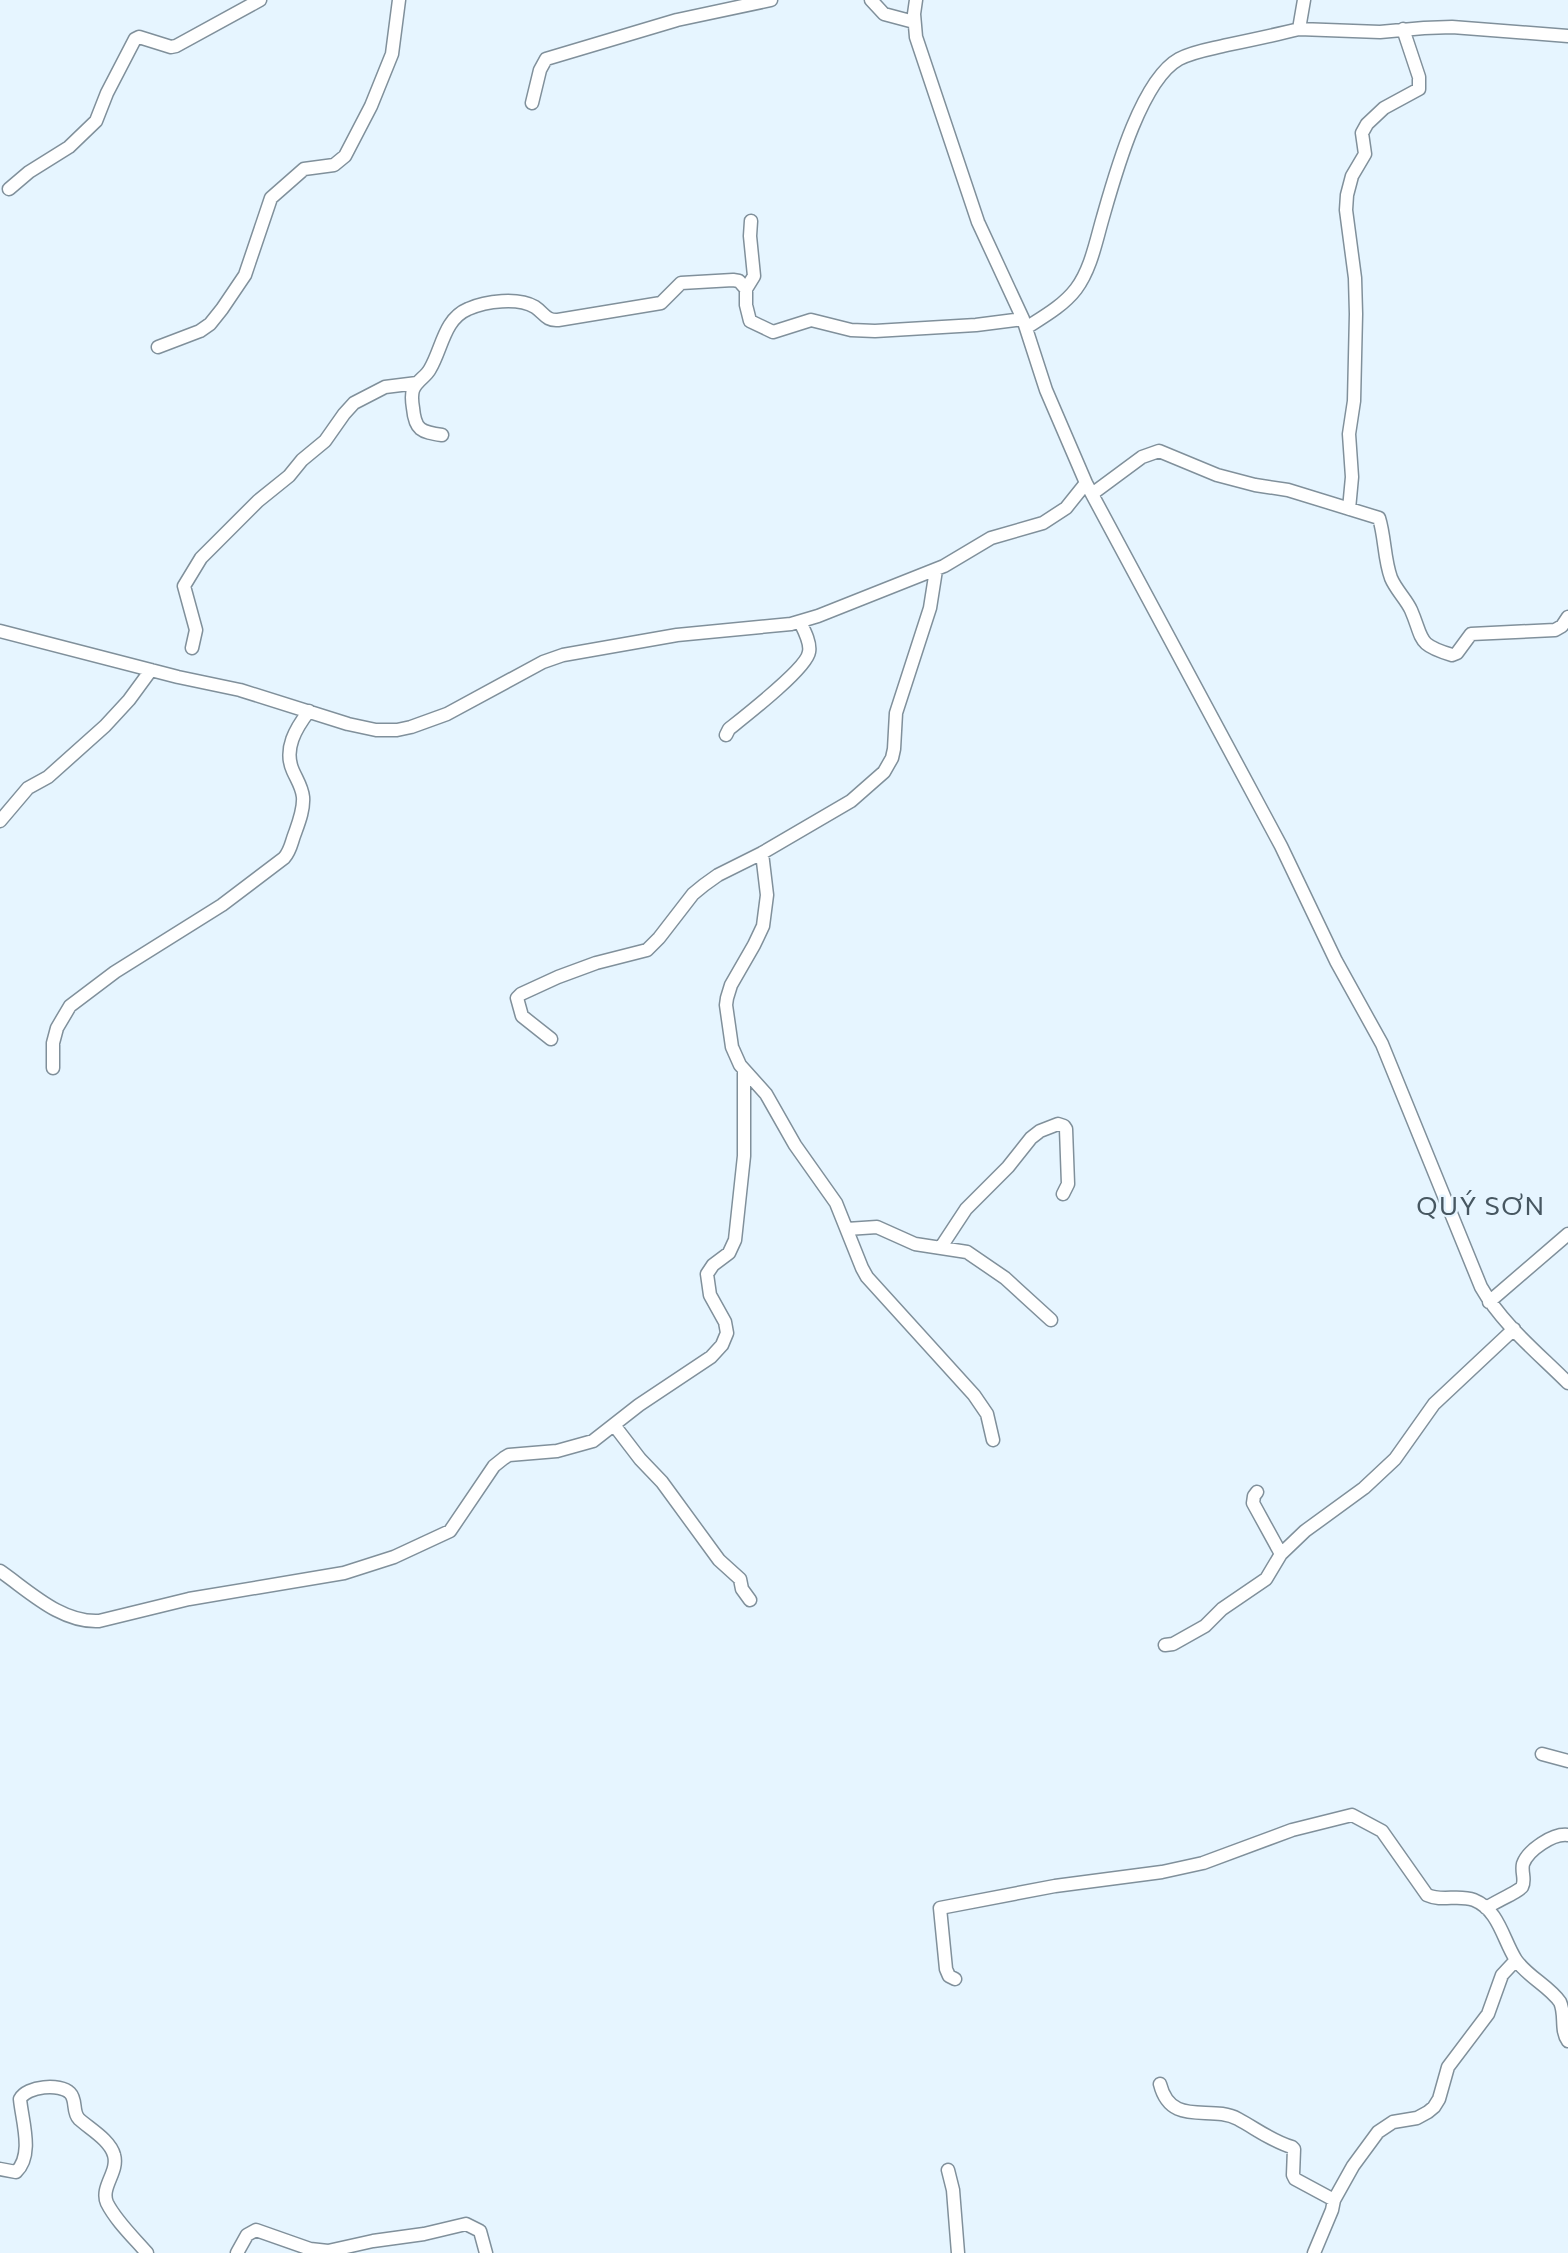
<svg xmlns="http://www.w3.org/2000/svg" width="1568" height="2253" font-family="Commissioner,sans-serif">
<rect width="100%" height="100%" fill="#e6f5ff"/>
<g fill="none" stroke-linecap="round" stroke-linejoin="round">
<!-- minor casing -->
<g stroke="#80909b" stroke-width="15">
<path id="minor" d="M 871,0 L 884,14 L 914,22
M 916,0 L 914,14 L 916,37 L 978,222 L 1023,319 L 1046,390 L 1086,483 L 1281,846 L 1336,961 L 1382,1044 L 1481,1287 C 1502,1324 1538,1353 1568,1383
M 1299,29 L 1380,32 L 1424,28 L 1452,27 L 1568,36
M 532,103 L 540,70 L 546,59 L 677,20 L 771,0
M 9,189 L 29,172 L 69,147 L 96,121 L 107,93 L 135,39 L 139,37 L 171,47 L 176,46 L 260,0
M 746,289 L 754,276 L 750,236 L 751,221
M 1026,328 C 1043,317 1063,306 1076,289 C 1091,269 1096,241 1103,217 C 1115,175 1141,80 1179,59 C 1194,51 1211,49 1227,45 C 1251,40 1275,35 1299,29 L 1304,0
M 158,347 L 200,331 L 210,324 L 222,309 L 245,275 L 271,198 L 304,169 L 334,165 L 345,156 L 371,106 L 392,54 L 399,0
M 442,435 C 421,432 415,430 413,408 C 412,402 411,396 413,390 C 416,381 426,377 430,369 C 442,349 444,319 468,309 C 486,301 518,297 535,307 C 544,313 546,321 558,320 L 661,303 L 681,283 L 733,280 L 739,281 L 746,289 L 746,305 L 750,321 L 773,332 L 811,320 L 851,330 L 875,331 L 976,325 L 1023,319
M 1092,494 L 1142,457 L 1159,451 L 1217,475 L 1255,485 L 1288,490 L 1379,518 C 1385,537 1384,559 1391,578 C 1396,590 1406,599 1411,610 C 1424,640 1416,644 1452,655 L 1457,653 L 1471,634 L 1555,630 L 1562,626 L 1568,617
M 1349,509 L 1352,477 L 1349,434 L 1354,401 L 1356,314 L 1355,278 L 1346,210 L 1347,195 L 1352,176 L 1365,154 L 1362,133 L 1367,124 L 1384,108 L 1419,89 L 1419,77 L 1403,29
M 0,631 L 178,677 L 240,690 L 348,724 L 376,730 L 397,730 L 411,727 L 447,714 L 543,662 L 563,655 L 677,635 L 791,624 L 818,616 L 944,566 L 991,538 L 1043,523 L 1066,508 L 1086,483
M 192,648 L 196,630 L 184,586 L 201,558 L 258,501 L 289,476 L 302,460 L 325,441 L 344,414 L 354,403 L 385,387 L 417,383
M 726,735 L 729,729 C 744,717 807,668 809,652 C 811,643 804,630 800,622
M 0,821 L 28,788 L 48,777 L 105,726 L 129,700 L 151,670
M 762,853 L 767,895 L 763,926 L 754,945 L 731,985 L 727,998 L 726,1005 L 732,1047 L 740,1065 L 766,1094 L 795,1145 L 836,1203 L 862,1268 L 867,1277 L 974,1395 L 987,1414 L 993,1440
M 551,1039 L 522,1016 L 517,998 L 521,994 L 558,977 L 596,963 L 647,950 L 659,938 L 693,894 L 704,885 L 718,875 L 762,853 L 851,801 L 884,772 L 892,758 L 894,749 L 896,713 L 930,608 L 936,570
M 53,1068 L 53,1043 L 57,1028 L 70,1006 L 115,972 L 222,905 L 284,858 C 291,850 291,843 295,833 C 299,822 304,809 303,797 C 302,787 297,780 293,771 C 283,749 296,728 309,711
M 847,1229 L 877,1227 L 915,1244 L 967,1252 L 1005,1278 L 1051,1320
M 941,1247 L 966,1209 L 1008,1167 L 1031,1138 L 1040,1131 L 1058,1124 L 1064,1126 L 1066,1129 L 1068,1184 L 1063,1194
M 1489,1302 L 1568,1234
M 614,1425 L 640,1459 L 662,1482 L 719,1560 L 740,1579 L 742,1589 L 750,1600
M 1257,1492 L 1254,1496 L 1253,1503 L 1281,1554
M 0,1571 C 29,1591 61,1623 99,1621 L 189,1599 L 344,1573 L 394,1557 L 450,1531 L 494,1466 L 504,1458 L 509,1455 L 557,1451 L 593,1441 L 639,1405 L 711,1357 L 722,1345 L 727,1333 L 725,1322 L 710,1295 L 707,1274 L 713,1265 L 729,1253 L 735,1240 L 744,1156 L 744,1070
M 1165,1645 L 1173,1644 L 1205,1626 L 1222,1609 L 1266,1579 L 1281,1554 L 1305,1531 L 1364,1488 L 1395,1459 L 1434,1404 L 1514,1329
M 1542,1754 L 1568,1761
M 1486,1908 C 1493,1903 1521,1890 1522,1887 C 1526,1880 1521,1872 1523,1864 C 1528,1850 1553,1833 1568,1835
M 955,1979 L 949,1976 L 946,1969 L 940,1908 L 1055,1886 L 1162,1872 L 1203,1863 L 1292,1830 L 1352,1815 L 1382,1831 L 1427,1895 C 1442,1902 1458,1894 1474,1900 C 1499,1910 1503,1940 1516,1960 C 1528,1977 1549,1986 1560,2002 C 1566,2015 1560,2030 1568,2041
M 1160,2084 C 1171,2128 1211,2104 1238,2119 C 1255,2128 1273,2142 1292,2147 L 1294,2149 L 1293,2175 L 1295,2179 L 1334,2200
M 0,2169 L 16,2172 C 34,2155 22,2121 20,2099 C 27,2086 60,2083 70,2093 C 77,2100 72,2112 79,2119 C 90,2129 110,2140 114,2155 C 119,2172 100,2187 107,2203 C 116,2221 134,2238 147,2253
M 948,2170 L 953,2190 L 958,2253
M 237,2253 L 247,2235 L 256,2230 L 310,2249 L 328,2251 L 373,2241 L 424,2234 L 466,2224 L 480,2231 L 486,2253
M 1314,2253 L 1332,2210 L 1334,2200 L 1353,2166 L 1378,2132 L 1393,2122 L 1417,2118 L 1428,2112 L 1434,2107 L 1439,2099 L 1448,2067 L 1488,2014 L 1502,1975 L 1516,1960"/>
</g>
<!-- minor -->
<use href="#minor" stroke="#fff" stroke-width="12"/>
</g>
<g text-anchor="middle" stroke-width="5" stroke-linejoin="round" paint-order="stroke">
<!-- quarter labels -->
<g font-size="26" letter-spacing="1.5" fill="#475761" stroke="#e6f5ff">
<text x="1481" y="1215">QUÝ SƠN</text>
</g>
</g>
</svg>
